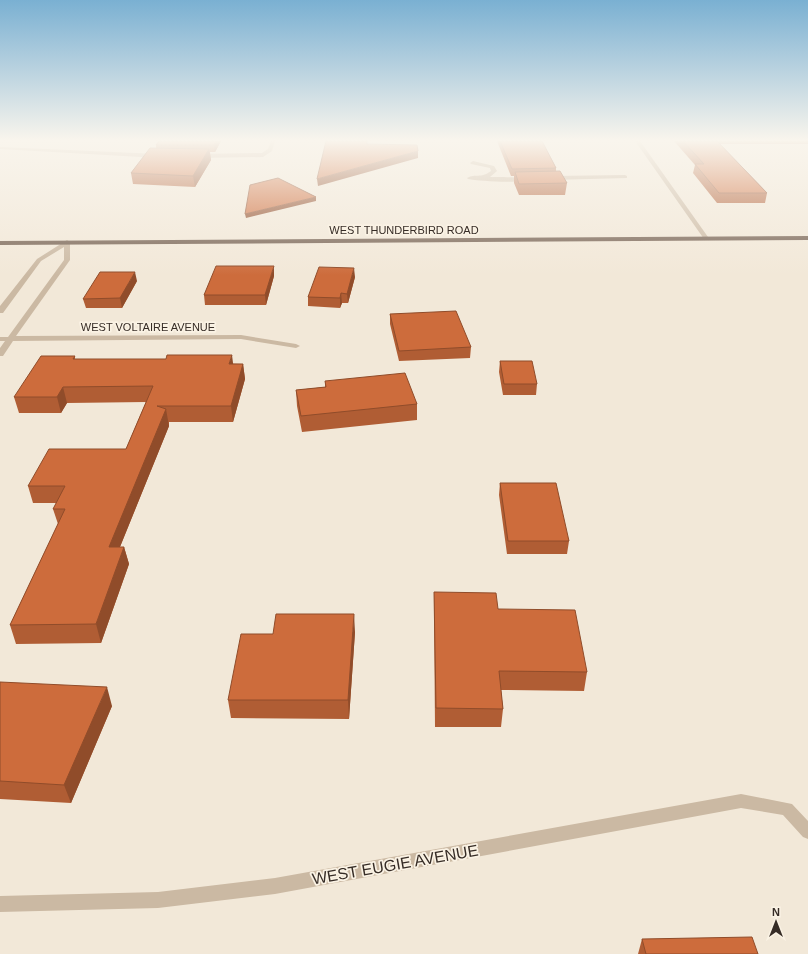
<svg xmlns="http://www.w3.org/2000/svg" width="808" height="954" font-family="Helvetica,sans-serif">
<rect width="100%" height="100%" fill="#f2e8d8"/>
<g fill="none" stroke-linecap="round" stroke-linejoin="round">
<!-- minor -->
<path fill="#cbb9a3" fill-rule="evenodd" d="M 271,141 L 275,141 L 272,151 L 263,157 L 197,158 L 194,156 L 197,154 L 262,153 L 268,149 Z
M 635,141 L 640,141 L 708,237 L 708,239 L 704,239 Z
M 0,147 L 159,154 L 162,156 L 159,158 L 0,149 Z
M 473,161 L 494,166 L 497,171 L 490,177 C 498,177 526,177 530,179 C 522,184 479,181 468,179 L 467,178 C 476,173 480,179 491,171 L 490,168 L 471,164 L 470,163 Z
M 625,175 L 627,176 L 627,178 L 551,180 L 548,178 L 551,176 Z
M 67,240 L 70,242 L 70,260 L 16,336 L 241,335 L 296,344 L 300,346 L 296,348 L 241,339 L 13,341 L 3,356 L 0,356 L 0,348 L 5,341 L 0,341 L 0,337 L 8,337 L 64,260 L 64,247 L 41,261 L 3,313 L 0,313 L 0,306 L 37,259 Z
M 741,794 L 792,804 L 808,821 L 808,839 L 803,837 L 783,815 L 741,808 L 275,894 L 158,908 L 0,912 L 0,896 L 158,892 L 275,878 Z"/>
<!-- major -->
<path fill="#796556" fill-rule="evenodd" d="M 808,236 L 808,240 L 0,245 L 0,241 Z"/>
</g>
<!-- wall -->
<path fill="#b05d34" d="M 159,141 L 221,141 L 215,152 L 210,152 L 211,160 L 195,187 L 133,184 L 131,173 L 156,148 L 156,145 Z
M 497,141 L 542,141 L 556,168 L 556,171 L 567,183 L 565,195 L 519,195 L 514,183 L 514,176 L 511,176 Z
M 674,141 L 808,141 L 808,144 L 720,144 L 767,193 L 765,203 L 717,203 L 693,173 L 695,165 Z
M 274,276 L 266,305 L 205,305 L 204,295 Z
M 355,277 L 348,303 L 342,303 L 340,308 L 308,306 L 308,297 Z
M 137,281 L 122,308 L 86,308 L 83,299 Z
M 390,314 L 471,347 L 470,358 L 399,361 L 390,324 Z
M 75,356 L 75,359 L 243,364 L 245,379 L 233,422 L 169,422 L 169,426 L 120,547 L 124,547 L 129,564 L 101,643 L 16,644 L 10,625 L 58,524 L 53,509 L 57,503 L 33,503 L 28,486 L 126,449 L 146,402 L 67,403 L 61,413 L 19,413 L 14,397 Z
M 500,361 L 537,384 L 536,395 L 503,395 L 499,372 Z
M 325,381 L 417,404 L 417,420 L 302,432 L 297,406 L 296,390 L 325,387 Z
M 500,483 L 569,541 L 567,554 L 507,554 L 499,495 Z
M 434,592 L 498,609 L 587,672 L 584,691 L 501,690 L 503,709 L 501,727 L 435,727 L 434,610 Z
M 355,632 L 349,719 L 231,718 L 228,700 L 273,634 Z
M 0,682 L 112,706 L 71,803 L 0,799 Z
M 642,939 L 758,954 L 638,954 Z"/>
<!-- shaded-wall -->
<path fill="#904c2a" d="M 216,141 L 221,141 L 215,152 L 214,145 Z
M 209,149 L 211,160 L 195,187 L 193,176 Z
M 418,151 L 418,158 L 318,186 L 317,179 Z
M 316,197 L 316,201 L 246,218 L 245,214 Z
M 274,266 L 274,276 L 266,305 L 265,295 Z
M 354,268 L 355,277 L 348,303 L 347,294 Z
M 135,272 L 137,281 L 122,308 L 120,298 Z
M 341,293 L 342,303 L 340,308 L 340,298 Z
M 232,355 L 234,371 L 229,364 Z
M 243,364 L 245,379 L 233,422 L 231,406 Z
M 63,387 L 67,403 L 61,413 L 57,397 Z
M 166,409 L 169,426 L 113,564 L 109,547 Z
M 124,547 L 129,564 L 101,643 L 96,624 Z
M 354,614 L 355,632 L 349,719 L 348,700 Z
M 107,687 L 112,706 L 71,803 L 64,785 Z"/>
<!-- building -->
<path fill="#cd6c3c" stroke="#904c2a" d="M 159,141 L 216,141 L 214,145 L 156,145 Z
M 326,141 L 367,141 L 367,144 L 417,145 L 418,151 L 317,179 Z
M 500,141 L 542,141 L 556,168 L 512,169 Z
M 683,141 L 717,141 L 767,193 L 719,193 L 695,164 L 704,164 Z
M 150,148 L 209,149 L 193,176 L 131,173 Z
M 560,171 L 567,183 L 519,184 L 515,172 Z
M 278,178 L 316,197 L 245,214 L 250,185 Z
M 216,266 L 274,266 L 265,295 L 204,295 Z
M 319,267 L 354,268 L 347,294 L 341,293 L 340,298 L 308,297 Z
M 100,272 L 135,272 L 120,298 L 83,299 Z
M 456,311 L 471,347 L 399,351 L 390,314 Z
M 167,355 L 232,355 L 229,364 L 243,364 L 231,406 L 157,406 L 166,409 L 109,547 L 124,547 L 96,624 L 10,625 L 65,509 L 53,509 L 65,486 L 28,486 L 49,449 L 126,449 L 153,386 L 63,387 L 57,397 L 14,397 L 41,356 L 75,356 L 73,359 L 166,359 Z
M 500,361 L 532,361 L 537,384 L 504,384 Z
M 405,373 L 417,404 L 301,416 L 296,390 L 326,387 L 325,381 Z
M 500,483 L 556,483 L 569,541 L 508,541 Z
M 434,592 L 496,593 L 498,609 L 575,610 L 587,672 L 499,671 L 503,709 L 436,708 Z
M 276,614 L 354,614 L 348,700 L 228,700 L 241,634 L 273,634 Z
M 0,682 L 107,687 L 64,785 L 0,781 Z
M 752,937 L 758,954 L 646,954 L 642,939 Z"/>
<!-- sky -->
<linearGradient id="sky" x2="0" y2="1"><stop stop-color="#7ab0d2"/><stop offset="0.51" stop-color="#f9f5ed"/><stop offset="1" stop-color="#f9f5ed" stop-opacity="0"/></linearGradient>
<rect width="808" height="275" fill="url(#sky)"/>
<g text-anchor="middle" stroke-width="3.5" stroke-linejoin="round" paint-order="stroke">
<!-- far-street labels -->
<g font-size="11" fill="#362c26" stroke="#faf2e4">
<text x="404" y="234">WEST THUNDERBIRD ROAD</text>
<text x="148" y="331">WEST VOLTAIRE AVENUE</text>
</g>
<!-- near-street labels -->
<g font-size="16" fill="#362c26" stroke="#faf2e4">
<text transform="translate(395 864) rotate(-10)" y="6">WEST EUGIE AVENUE</text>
</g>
</g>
<!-- north arrow -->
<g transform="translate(776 922)" stroke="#faf2e4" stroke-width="3" paint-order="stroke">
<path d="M0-3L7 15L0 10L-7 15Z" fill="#362c26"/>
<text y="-6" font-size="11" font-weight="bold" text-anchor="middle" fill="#362c26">N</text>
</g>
</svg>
